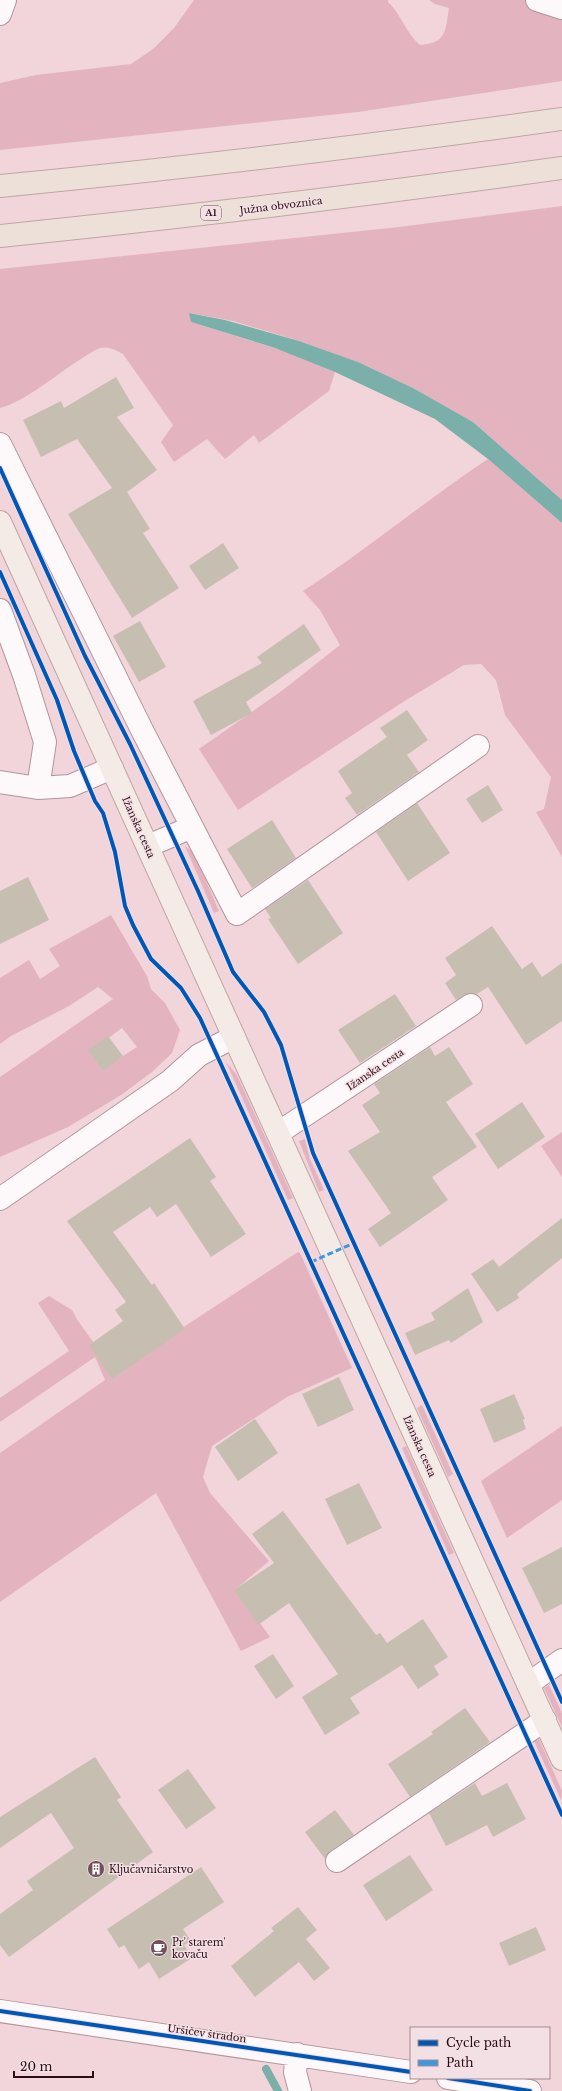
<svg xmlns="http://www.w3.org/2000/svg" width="562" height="2091" font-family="'Libre Baskerville',serif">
<rect width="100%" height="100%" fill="#f2d4db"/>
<!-- green -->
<path fill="#e3b4c0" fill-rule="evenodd" d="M 194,0 L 388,0 L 388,2 C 402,15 405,32 420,45 C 447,43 445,31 449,8 L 435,4 L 429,0 L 524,0 L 562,10 L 562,81 L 358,112 L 0,150 L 0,83 L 36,75 L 131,64 L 153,49 L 174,28 Z
M 562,206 L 562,500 L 473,422 L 413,388 L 358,362 L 299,341 L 233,321 L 190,313 L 191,322 L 284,351 L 335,372 L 329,391 L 259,443 L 254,435 L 225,459 L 207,439 L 174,462 L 161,442 L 173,425 L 123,354 C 116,350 107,346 100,348 C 94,350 88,355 84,357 C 59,372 27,401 0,408 L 0,269 L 399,227 Z
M 488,459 L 562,523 L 562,857 L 536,812 L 544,809 L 551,777 L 505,715 L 496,680 L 481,664 L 464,665 L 403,702 L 238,810 L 199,749 L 283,690 L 340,645 L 320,610 L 303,591 C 366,550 425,501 488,459 Z
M 185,846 L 194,853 L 219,911 L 214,913 Z
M 111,915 L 147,976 L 151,989 L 165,1003 L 180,1030 L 172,1053 L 152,1072 L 121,1095 L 68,1127 L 0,1157 L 0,1077 L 113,999 L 98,987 L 69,1006 L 11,1036 L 0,1044 L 0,978 L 29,960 L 40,979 L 60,966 L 49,949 ZM 122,1028 L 137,1047 L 112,1063 L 99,1045 Z
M 226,1062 L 237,1075 L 293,1198 L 288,1200 Z
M 562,1132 L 562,1177 L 541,1146 Z
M 305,1139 L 310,1159 L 324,1190 L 319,1192 L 299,1141 Z
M 298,1252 L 300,1253 L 352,1368 L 287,1397 L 212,1446 L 203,1477 L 210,1493 L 269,1561 L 236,1589 L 270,1637 L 241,1651 L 156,1493 L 0,1602 L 0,1453 L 105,1380 L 95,1357 L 0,1422 L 0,1398 L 69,1351 L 38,1303 L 49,1296 L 72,1310 L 78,1321 L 115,1372 Z
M 422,1405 L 453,1474 L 448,1477 L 417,1408 Z
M 562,1426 L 562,1500 L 507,1538 L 481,1481 Z
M 406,1446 L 454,1553 L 449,1555 L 402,1448 Z
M 549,1685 L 562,1713 L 562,1727 L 544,1688 Z
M 539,1739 L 562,1791 L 561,1800 L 534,1741 Z"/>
<!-- water -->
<path fill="#7ab0a9" d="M 189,313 L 225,320 L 299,341 L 358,362 L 413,388 L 473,422 L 562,500 L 562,523 L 488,459 L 435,419 L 335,372 L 275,348 L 191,322 Z"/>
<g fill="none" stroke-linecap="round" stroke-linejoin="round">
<!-- stream -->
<path stroke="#7ab0a9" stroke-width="8" d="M 266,2069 L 278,2091"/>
</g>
<!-- building -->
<path fill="#c7beb2" d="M 116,377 L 134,408 L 117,417 L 157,470 L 127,492 L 150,529 L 143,533 L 179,588 L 132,618 L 68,514 L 112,488 L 77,439 L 41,457 L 23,420 L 61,401 L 64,408 Z
M 223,543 L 239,568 L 205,590 L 189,566 Z
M 140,621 L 166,667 L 139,682 L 113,636 Z
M 304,624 L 321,650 L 246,702 L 252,713 L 211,735 L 193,701 L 262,663 L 257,657 Z
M 407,710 L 428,740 L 407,755 L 419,772 L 357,815 L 345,798 L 352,793 L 338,771 L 387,737 L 380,728 Z
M 488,785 L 503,810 L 482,823 L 466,799 Z
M 417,803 L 450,853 L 408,881 L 376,832 Z
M 272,820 L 296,858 L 252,888 L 227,849 Z
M 28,877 L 49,920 L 0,944 L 0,891 Z
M 308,880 L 343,933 L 298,964 L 268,919 L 271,918 L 265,909 Z
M 492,926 L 522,969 L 532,962 L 542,977 L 562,963 L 562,1021 L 526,1045 L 488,987 L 477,994 L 470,993 L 456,1000 L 445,983 L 456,975 L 445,958 Z
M 395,994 L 416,1026 L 360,1063 L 338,1030 Z
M 108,1036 L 123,1056 L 103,1071 L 88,1050 Z
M 430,1047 L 435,1056 L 449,1047 L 473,1084 L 446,1102 L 477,1147 L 432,1177 L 448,1200 L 380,1247 L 368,1229 L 391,1213 L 348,1151 L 380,1132 L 362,1105 L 380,1093 L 374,1084 Z
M 522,1102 L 545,1137 L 498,1169 L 475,1134 Z
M 190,1138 L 216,1177 L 210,1181 L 246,1234 L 211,1257 L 176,1204 L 157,1217 L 150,1207 L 113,1232 L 152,1285 L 154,1283 L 185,1329 L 112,1379 L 89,1345 L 123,1321 L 115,1310 L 126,1302 L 67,1221 Z
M 562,1218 L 562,1258 L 517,1294 L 519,1298 L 497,1312 L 471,1274 L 493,1259 L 499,1267 Z
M 468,1288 L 483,1322 L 451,1343 L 449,1340 L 415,1355 L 405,1333 L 435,1320 L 431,1313 Z
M 339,1377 L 354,1410 L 318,1427 L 302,1394 Z
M 514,1394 L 525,1419 L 523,1420 L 526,1429 L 494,1443 L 480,1409 Z
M 255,1419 L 278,1453 L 238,1481 L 215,1447 Z
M 359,1483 L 382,1528 L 347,1545 L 325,1499 Z
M 283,1511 L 376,1635 L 380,1633 L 387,1643 L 423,1619 L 448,1657 L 434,1666 L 439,1675 L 418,1689 L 402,1665 L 350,1698 L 360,1713 L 325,1735 L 302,1697 L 338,1674 L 289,1603 L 258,1625 L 234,1590 L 274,1563 L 252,1534 Z
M 562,1547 L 562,1604 L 544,1613 L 522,1568 Z
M 273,1654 L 294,1686 L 276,1699 L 254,1666 Z
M 465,1708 L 490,1742 L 410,1797 L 388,1764 L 433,1734 L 431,1732 Z
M 95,1757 L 121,1797 L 117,1800 L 153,1852 L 9,1957 L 0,1945 L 0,1914 L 33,1890 L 27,1881 L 74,1848 L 51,1813 L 0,1848 L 0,1817 Z
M 188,1769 L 216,1808 L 186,1829 L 158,1790 Z
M 475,1783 L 482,1796 L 507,1783 L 526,1819 L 493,1837 L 487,1825 L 446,1846 L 429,1813 Z
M 335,1810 L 354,1835 L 330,1851 L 325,1859 L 305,1832 Z
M 410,1855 L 433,1890 L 386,1921 L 363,1885 Z
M 201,1867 L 224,1902 L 183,1929 L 191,1941 L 184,1945 L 192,1958 L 159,1979 L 149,1962 L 139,1969 L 124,1945 L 119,1948 L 107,1929 Z
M 298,1907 L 317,1930 L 306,1939 L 330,1968 L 314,1981 L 299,1962 L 255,1997 L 231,1966 L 274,1931 L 271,1928 Z
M 536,1927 L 546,1950 L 509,1966 L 499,1943 Z"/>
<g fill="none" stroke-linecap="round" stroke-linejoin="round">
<!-- minor casing -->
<g stroke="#b1959c" stroke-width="24">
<path id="minor" d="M 537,0 L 562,8
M 0,14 L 5,0
M 0,444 L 142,730 L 237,914 L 478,746
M 0,610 L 24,675 L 45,742 L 38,788
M 0,782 L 38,788 L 70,786 L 112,768
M 148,846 L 192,827
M 278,1133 L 471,1005
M 0,1199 L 170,1081 L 199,1055 L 234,1037
M 528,1684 L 562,1660
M 337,1861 L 545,1720
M 0,2011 L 411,2072
M 297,2054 L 295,2072 L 300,2091
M 448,2078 L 530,2091"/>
</g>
<!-- major casing -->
<g stroke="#bea6a1" stroke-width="24">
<path id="major" d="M 0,522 L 562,1759"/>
</g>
<!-- highway casing -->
<g stroke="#bea6a1" stroke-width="24">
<path id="highway" d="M 0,186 C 188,168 375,145 562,119
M 0,236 C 188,217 375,194 562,168"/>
</g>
<!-- minor -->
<use href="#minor" stroke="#fdf9fa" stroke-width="22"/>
<!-- major -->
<use href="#major" stroke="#f4eae6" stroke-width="22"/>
<!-- highway -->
<use href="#highway" stroke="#ede0d9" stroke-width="22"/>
<!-- quiet -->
<path stroke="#3d99df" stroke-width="3" stroke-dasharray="6 3" stroke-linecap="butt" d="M 311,1262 L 354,1243"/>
<!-- cycleway casing -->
<g stroke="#f3e0e4" stroke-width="6">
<path id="cycleway" d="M 0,468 L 85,656 L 130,744 L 198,891 L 233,972 L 264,1012 L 281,1045 L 313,1153 L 562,1702
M 0,572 L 57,700 L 74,751 L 95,801 L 103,813 L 115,852 L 125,906 L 133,925 L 151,959 L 181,988 L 200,1018 L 562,1815
M 0,2011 L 411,2072
M 448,2078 L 530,2091"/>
</g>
<!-- cycleway -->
<use href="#cycleway" stroke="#0057b8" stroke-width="4"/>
</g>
<!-- icons -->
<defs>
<g id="building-disc" transform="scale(0.9)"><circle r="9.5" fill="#71525b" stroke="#f3e0e4"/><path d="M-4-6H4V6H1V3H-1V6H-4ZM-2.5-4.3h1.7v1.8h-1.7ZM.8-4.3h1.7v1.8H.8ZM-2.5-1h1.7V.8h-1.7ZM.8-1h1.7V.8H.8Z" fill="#fff"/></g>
<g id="cafe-disc" transform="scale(0.9)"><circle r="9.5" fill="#71525b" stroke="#f3e0e4"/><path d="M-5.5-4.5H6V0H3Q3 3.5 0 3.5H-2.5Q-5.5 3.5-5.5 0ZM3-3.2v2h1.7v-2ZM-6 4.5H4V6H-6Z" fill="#fff"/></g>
</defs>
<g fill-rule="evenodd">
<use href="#building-disc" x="96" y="1869"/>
<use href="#cafe-disc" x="159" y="1948"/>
</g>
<g text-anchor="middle" stroke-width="3" stroke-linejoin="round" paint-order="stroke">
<!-- shield labels -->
<rect fill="#f3e0e4" stroke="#684c54" stroke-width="1" x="201" y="206" width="20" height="14" rx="3"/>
<g font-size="9" font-weight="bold" fill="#2c0c16">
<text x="211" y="216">A1</text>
</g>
<!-- street labels -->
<g font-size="10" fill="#2c0c16" stroke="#f3e0e4">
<text transform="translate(281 205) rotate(-7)" y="4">Južna obvoznica</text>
<text transform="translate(139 827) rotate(66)" y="4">Ižanska cesta</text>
<text transform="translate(375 1069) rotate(-34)" y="4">Ižanska cesta</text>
<text transform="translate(420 1446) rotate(66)" y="4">Ižanska cesta</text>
<text transform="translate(207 2033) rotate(8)" y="4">Uršičev štradon</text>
</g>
<!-- poi labels -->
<g font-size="10" fill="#2c0c16" stroke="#f3e0e4" text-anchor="start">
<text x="109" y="1873">Ključavničarstvo</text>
<text x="172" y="1946">Pr' starem'<tspan x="172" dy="12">kovaču</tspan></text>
</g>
</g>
<!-- legend -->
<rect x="410" y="2027" width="140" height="52" fill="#f3e0e4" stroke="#a38b92"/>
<rect x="418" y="2040" width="20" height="6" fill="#0057b8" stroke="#a38b92"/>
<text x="446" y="2047" font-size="12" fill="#2c0c16">Cycle path</text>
<rect x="418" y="2060" width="20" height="6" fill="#3d99df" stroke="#a38b92"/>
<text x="446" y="2067" font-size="12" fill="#2c0c16">Path</text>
<!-- scale -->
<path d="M14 2071v6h79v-6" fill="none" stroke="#2c0c16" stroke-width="2"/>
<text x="20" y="2071" font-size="12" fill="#2c0c16" stroke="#f3e0e4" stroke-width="3" paint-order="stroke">20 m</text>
</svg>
